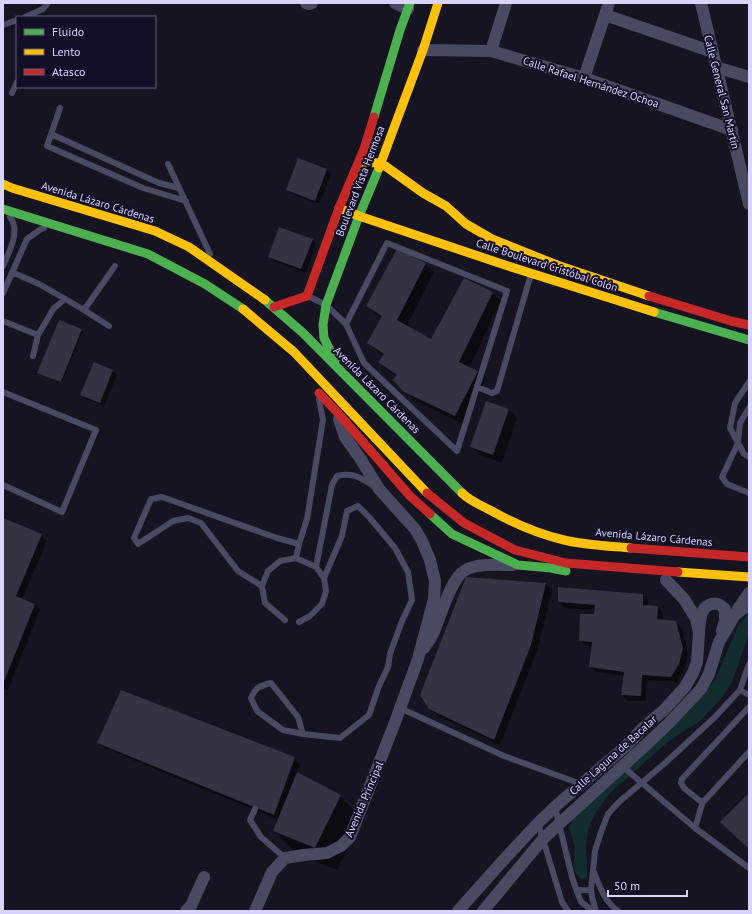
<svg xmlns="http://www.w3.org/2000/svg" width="752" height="914" font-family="'PT Sans',sans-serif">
<rect width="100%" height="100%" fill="#161421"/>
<!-- green -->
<path fill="#132c2d" d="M 749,613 L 749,634 L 731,684 L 720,700 L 700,721 L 668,742 L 610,793 L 596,812 L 588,829 L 586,848 L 587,868 L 587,877 L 581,880 L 575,871 L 574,863 L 575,852 L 574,843 L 569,828 L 573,819 L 662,735 L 708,688 L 716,678 L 738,626 L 747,615 Z"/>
<!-- shadow -->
<path fill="#0007" d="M 327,169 L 331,174 L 319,204 L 292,194 L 287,190 Z
M 312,240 L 316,244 L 306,273 L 273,261 L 269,256 Z
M 425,264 L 434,272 L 407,326 L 431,340 L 493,293 L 501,301 L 469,368 L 478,372 L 486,380 L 463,424 L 414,400 L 394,380 L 397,376 L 388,371 L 380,362 L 384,356 L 377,351 L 368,342 L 382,318 L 376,314 L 367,306 Z
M 59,321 L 83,331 L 62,382 L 40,373 Z
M 113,371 L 117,375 L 104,406 L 86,399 L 82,395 Z
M 486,402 L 509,410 L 517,418 L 502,463 L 479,455 L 471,446 Z
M 3,519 L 41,535 L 47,541 L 22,599 L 35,604 L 40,610 L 8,690 L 3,688 Z
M 467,578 L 546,584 L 552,590 L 537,651 L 500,745 L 436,715 L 430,709 Z
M 642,595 L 648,600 L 648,606 L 658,607 L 663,612 L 663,621 L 676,622 L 682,628 L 688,654 L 684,670 L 677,682 L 647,680 L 646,701 L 628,701 L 622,695 L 625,676 L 596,672 L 590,667 L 593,647 L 586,646 L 580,640 L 595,615 L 595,610 L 565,608 L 559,602 Z
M 98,742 L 294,758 L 300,764 L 297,773 L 340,796 L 362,819 L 337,870 L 296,853 L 274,831 L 279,820 L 104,748 Z"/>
<!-- building -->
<path fill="#343243" d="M 298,158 L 327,169 L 315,201 L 286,190 Z
M 279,227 L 313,239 L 301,269 L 268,257 Z
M 397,249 L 426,263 L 397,320 L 431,339 L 464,278 L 493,292 L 459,362 L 478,371 L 455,416 L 404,392 L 393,380 L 397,375 L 378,362 L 384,354 L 367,343 L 382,316 L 366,306 Z
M 59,320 L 82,329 L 61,382 L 37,373 Z
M 94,362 L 113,370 L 100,403 L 80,395 Z
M 486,401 L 509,409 L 493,455 L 470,447 Z
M 3,518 L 42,534 L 16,596 L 35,604 L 3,684 Z
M 466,577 L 546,583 L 531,645 L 494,740 L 429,709 L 420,695 Z
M 558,587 L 643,594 L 643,605 L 658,606 L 657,619 L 676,621 L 683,648 L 679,664 L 671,677 L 642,675 L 641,696 L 621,695 L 624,672 L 589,667 L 592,642 L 579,641 L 580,614 L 594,614 L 595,605 L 558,602 Z
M 121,690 L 295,757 L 274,815 L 97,743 Z
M 297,772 L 341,795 L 315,848 L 273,831 Z
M 749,793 L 749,849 L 720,822 Z"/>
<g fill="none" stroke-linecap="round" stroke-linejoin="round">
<!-- lane -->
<path stroke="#4a4962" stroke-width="6" d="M 25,17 L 43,9 L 48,3
M 3,25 L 17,20
M 12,93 L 17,82
M 60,108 L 47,146 L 143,188 L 186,201
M 51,134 L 159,183 L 179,188
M 168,164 L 210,254
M 3,266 C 9,252 21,231 10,217
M 12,272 L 41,285 L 84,310 L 109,326
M 3,293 L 27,239 L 41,229 L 44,228
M 308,296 L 326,305 L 346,324 L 364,363 L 457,451 L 507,291 L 387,243 L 346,324
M 84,310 L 115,266
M 3,321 L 38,335
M 33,356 L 38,335 L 54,308 L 65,299
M 749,382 L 735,403 L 730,428 L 744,454 L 749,457
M 477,387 L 492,393 L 497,391 L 531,274
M 3,392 L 96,430 L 62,512 L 3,485
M 749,408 L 740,423 L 738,443 L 722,477 L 727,484 L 749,493
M 296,558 L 299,544 L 307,519 L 323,420 L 319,399
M 316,567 L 332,485 L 337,476 C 353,472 361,478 374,486
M 262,586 L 238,571 L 201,523 L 188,518 L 173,521 L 138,544 L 134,538 L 151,499 L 162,497 L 277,538 L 299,544
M 737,617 L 749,608
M 285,620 L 265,603 L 262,586 L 268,571 L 280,561 L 296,558 L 316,567 L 324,578 L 326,591 L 322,604 L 310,616 L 299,622
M 740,690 L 749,695
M 749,707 L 682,779 L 681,783 L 684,788 L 700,801 L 703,801 L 705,800 L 749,752
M 400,708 L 504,756 L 581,784
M 303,734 L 298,717 L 271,683 C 259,686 256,687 251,698 L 257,711 L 283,730 L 303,734 L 340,738 L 369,715 L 379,686 L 388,667 L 390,654 L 402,621 L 412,600 L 408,572 L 395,548 L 369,517 L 358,506 L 347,511 L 342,536 L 324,578
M 623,765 L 629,772 L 695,828 L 749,868
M 555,807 L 572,877 L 576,889 L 581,902 L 593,911
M 255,809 L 250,820 L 261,837 L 285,858
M 538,823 L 562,902 L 568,911
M 695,828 L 703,801
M 594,872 C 600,887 604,901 618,911
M 576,889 C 581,891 585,891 591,889
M 596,911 L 592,897 L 591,889 L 595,851 L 601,832 L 608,814 L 619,802 L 664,764 L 715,717 L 740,690 L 749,664"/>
<!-- street -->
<path stroke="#4a4962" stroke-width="12" d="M 306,3 L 309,4 L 312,3
M 395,3 L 408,9
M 701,3 L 749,204
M 605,15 L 713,52
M 423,50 L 491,51 L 584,78 L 732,130
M 491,51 L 506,3
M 716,67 L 749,77
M 584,78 L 609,3
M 699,629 C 700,623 700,618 702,613 C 704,606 713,601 720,605 C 722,606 723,608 725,609 L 725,621 L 722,631
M 424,648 C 428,642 433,636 435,629 C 441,615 451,579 464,571 C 475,563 499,565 513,565
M 186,911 L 191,906 L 204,877
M 255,911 L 272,872 L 285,858 L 304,855 L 327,853 L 341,846 L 350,837 L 394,725 L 418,659 L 434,599 L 435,581 L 430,560 L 422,541 L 415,529 L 379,489 L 360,458 L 345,437 L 339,419
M 458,911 L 499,865 L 538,823 L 558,804 L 625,747 L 646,725 L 664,710 L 685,687 L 693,673 L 697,662 L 699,633 L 696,619 L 692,612 L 684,599 L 666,580
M 483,911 L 543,839 L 559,824 L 648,743 L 668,724 L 701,689 L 709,674 L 719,642 L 732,620 L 738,609 L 749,593"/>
<!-- fast -->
<path stroke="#4caf50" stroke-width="9" d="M 374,117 L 400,30 L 410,3
M 3,209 L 148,254 L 205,284 L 243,309
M 265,300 L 302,332 L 462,493
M 654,312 L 749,340
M 335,361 L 324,338 L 323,325 L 326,305 L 359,216 L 379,168
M 430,514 L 452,534 L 518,565 L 551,568 L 566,571"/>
<!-- slow -->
<path stroke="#ffc107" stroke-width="9" d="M 359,162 L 381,163 L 423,193 L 446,206 L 466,224 L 492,239 L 557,265 L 649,296
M 379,168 L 423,50 L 438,3
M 3,184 L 12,188 L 155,231 L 189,247 L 265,300
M 339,208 L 359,216 L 505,265 L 654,312
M 243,309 L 294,352 L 427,493
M 462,493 C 470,501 480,505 490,510 C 513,523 538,534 564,540 C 584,545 609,546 631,548
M 678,572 L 749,577"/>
<!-- jam -->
<path stroke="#c62828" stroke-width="9" d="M 649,296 L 731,321 L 749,325
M 274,307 L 307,296 L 339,208 L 364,149 L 374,117
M 319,393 L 336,411 L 410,496 L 430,514
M 427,493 L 464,523 L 515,550 L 566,563 L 678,572
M 631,548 L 749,557"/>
</g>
<g text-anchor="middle" stroke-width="4" stroke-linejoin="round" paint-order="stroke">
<!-- street labels -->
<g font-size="11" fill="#d9d4ff" stroke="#130f26">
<text transform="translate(591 82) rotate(18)" y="4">Calle Rafael Hernández Ochoa</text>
<text transform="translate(722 92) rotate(76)" y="4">Calle General San Martín</text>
<text transform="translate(360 181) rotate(-69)" y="4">Boulevard Vista Hermosa</text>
<text transform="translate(98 202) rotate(17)" y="4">Avenida Lázaro Cárdenas</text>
<text transform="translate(547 265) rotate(18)" y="4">Calle Boulevard Cristóbal Colón</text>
<text transform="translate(377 390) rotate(45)" y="4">Avenida Lázaro Cárdenas</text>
<text transform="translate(654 537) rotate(5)" y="4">Avenida Lázaro Cárdenas</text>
<text transform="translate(613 755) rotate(-42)" y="4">Calle Laguna de Bacalar</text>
<text transform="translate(364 799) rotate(-67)" y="4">Avenida Principal</text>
</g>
</g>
<!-- border -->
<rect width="752" height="914" fill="none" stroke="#d9d4ff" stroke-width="8"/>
<!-- legend -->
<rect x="16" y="16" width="140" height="72" fill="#130f26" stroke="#625e7d"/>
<rect x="24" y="29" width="20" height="6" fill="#4caf50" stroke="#625e7d"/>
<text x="52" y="36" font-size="12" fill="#d9d4ff">Fluido</text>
<rect x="24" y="49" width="20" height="6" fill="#ffc107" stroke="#625e7d"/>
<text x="52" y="56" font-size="12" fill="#d9d4ff">Lento</text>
<rect x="24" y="69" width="20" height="6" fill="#c62828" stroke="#625e7d"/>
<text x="52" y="76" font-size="12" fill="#d9d4ff">Atasco</text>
<!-- scale -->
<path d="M608 890v6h79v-6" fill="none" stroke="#d9d4ff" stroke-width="2"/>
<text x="614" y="890" font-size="12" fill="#d9d4ff" stroke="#130f26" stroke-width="3" paint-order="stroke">50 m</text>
</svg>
